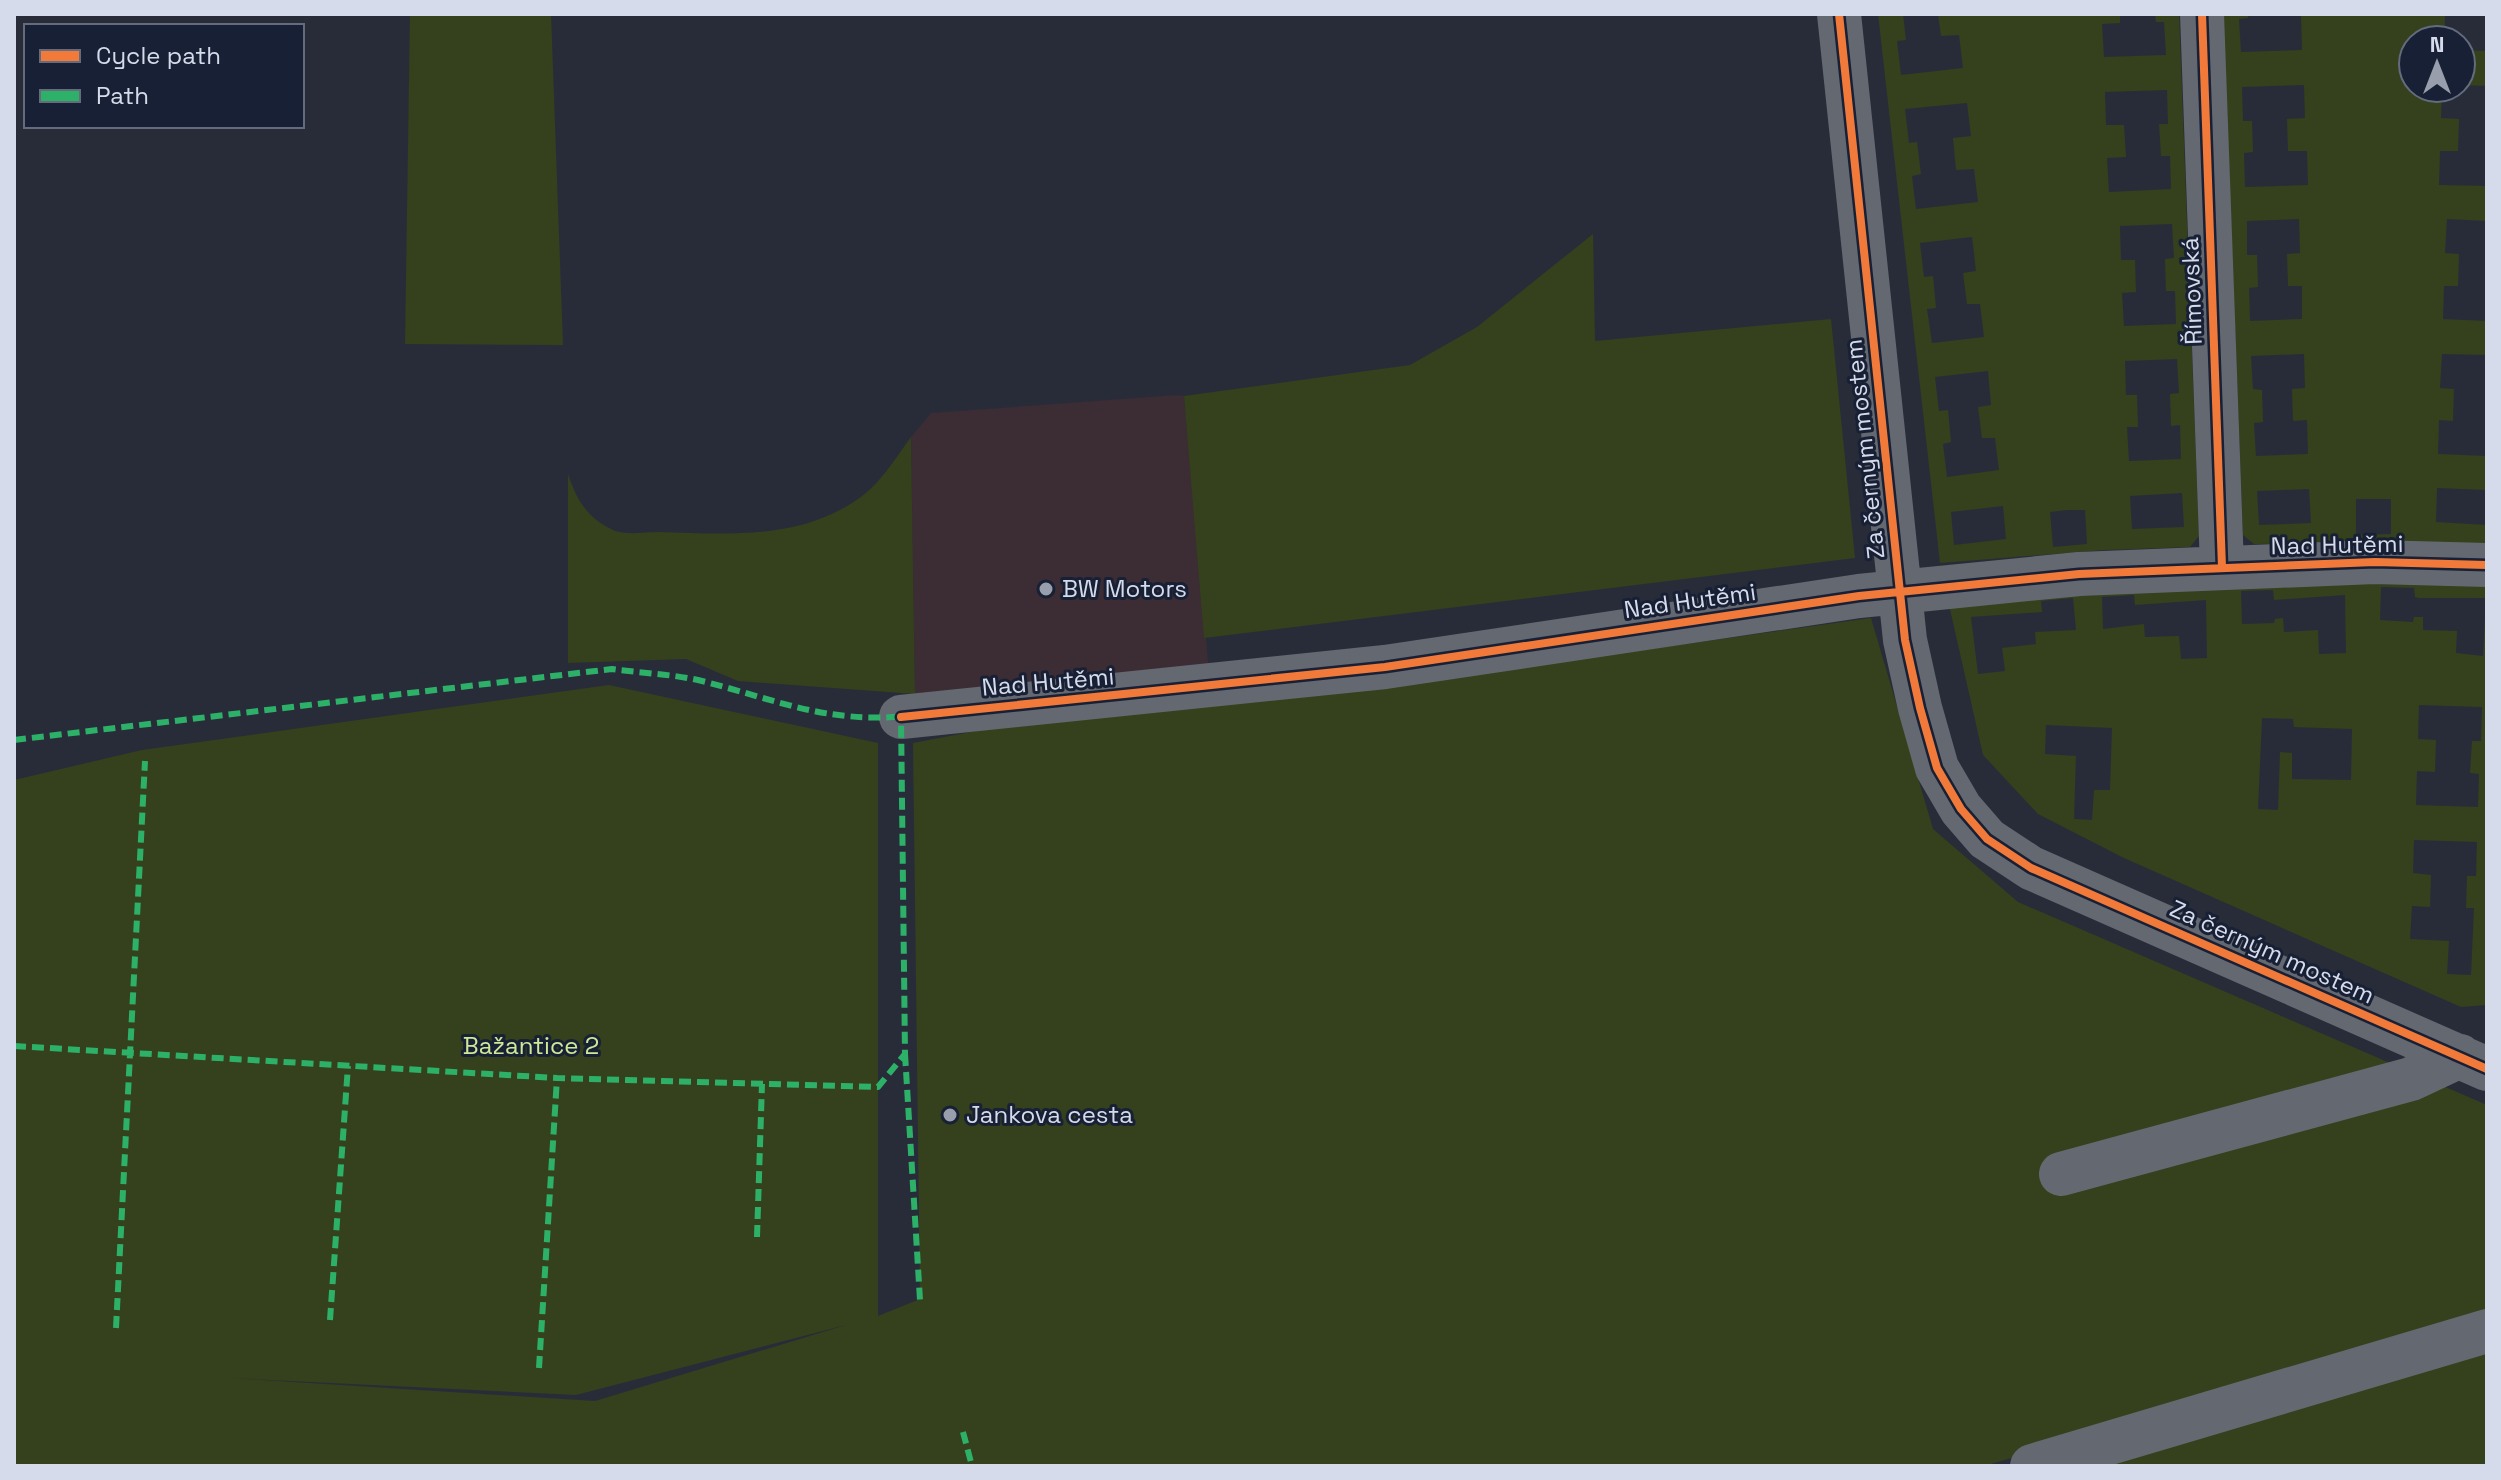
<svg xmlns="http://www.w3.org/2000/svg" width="2501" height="1480" font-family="'Space Grotesk',sans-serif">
<rect width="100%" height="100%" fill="#282c39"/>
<!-- industrial -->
<path fill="#3c2c34" d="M 1177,395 L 1184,396 L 1209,672 L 915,694 L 911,437 L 931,413 Z"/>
<!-- green -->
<path fill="#35401d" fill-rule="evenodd" d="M 410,14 L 551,14 L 563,345 L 405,344 Z
M 1878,14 L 1903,14 L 1906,40 L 1897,41 L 1901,75 L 1963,68 L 1959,35 L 1941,36 L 1938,14 L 2120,14 L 2120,23 L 2102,24 L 2104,57 L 2166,55 L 2164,22 L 2156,22 L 2155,14 L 2179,14 L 2199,536 L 2190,547 L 2105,550 L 1940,563 ZM 2167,90 L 2168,124 L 2159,124 L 2161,156 L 2170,156 L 2171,189 L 2109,192 L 2107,158 L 2126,157 L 2124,125 L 2106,125 L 2105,92 ZM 1967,103 L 1971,136 L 1953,138 L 1956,170 L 1974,169 L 1978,202 L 1916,209 L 1912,176 L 1921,174 L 1917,142 L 1909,143 L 1905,109 ZM 2172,224 L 2174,258 L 2165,259 L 2166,291 L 2175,291 L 2176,324 L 2124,326 L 2122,293 L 2136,292 L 2135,260 L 2121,260 L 2120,226 ZM 1972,237 L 1976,271 L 1963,273 L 1967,304 L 1980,304 L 1984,337 L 1932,343 L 1927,309 L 1936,308 L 1933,276 L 1924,277 L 1920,243 ZM 2177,359 L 2179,393 L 2170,394 L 2171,426 L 2180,425 L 2181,459 L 2129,461 L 2127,427 L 2138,427 L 2137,395 L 2126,395 L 2125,361 ZM 1988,371 L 1991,405 L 1978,407 L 1982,438 L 1995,438 L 1999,470 L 1947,477 L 1943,444 L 1951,442 L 1948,410 L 1939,411 L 1935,377 ZM 2182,493 L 2184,527 L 2132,529 L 2130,496 ZM 2003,506 L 2006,539 L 1954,545 L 1951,512 ZM 2067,510 L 2085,510 L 2087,544 L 2053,547 L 2050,512 Z
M 2223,14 L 2248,14 L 2248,18 L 2239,19 L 2241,52 L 2302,50 L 2301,16 L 2283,14 L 2463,14 L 2445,16 L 2444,40 L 2413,40 L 2413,88 L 2442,88 L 2441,118 L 2459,119 L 2458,151 L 2440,151 L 2439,185 L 2487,186 L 2487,221 L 2447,219 L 2445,253 L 2459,254 L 2458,286 L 2444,286 L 2443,319 L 2487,321 L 2487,355 L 2442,354 L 2440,388 L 2454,389 L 2453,421 L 2439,420 L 2438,454 L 2487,456 L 2487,490 L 2437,488 L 2436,522 L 2487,525 L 2487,543 L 2254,544 L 2243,535 ZM 2304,85 L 2305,118 L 2287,119 L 2288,151 L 2307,151 L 2308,185 L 2245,187 L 2244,153 L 2253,152 L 2252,121 L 2243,121 L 2242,87 ZM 2299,219 L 2300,253 L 2287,254 L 2288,286 L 2302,286 L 2302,319 L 2250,321 L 2249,288 L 2258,287 L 2257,255 L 2247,255 L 2247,221 ZM 2304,354 L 2305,388 L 2292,389 L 2293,421 L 2307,420 L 2308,454 L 2256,456 L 2254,423 L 2263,422 L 2262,390 L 2253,389 L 2251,356 ZM 2309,489 L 2311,523 L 2259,525 L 2257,491 ZM 2356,499 L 2391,499 L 2391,534 L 2356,535 Z
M 2461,50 L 2487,51 L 2487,86 L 2461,85 Z
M 1593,234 L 1595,341 L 1831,319 L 1855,558 L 1204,638 L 1184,396 L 1410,365 L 1477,327 Z
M 911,437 L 915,694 L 738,681 L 686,659 L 568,663 L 568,474 C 576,498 586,517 611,529 C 623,536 645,532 659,532 C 726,534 797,540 855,501 C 879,486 895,459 911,437 Z
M 2365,579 L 2487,583 L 2486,1005 L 2461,1007 L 2124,858 L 2038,814 L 1983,755 L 1949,605 L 2031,595 ZM 2381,587 L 2414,588 L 2415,597 L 2419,598 L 2486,598 L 2483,656 L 2456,653 L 2457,631 L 2423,630 L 2423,617 L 2414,617 L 2413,622 L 2380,620 ZM 2273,590 L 2274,600 L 2345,595 L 2346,653 L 2319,654 L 2318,630 L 2284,632 L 2283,618 L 2275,619 L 2274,623 L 2242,624 L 2241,591 ZM 2134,595 L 2135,605 L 2206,600 L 2207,658 L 2181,659 L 2179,636 L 2145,637 L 2144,624 L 2103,629 L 2102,597 ZM 2073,598 L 2076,630 L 2035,632 L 2036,644 L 2002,648 L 2005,671 L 1978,674 L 1971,617 L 2042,612 L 2041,601 ZM 2419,705 L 2482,707 L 2481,741 L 2472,741 L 2470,773 L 2479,774 L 2478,807 L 2416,805 L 2417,771 L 2435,772 L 2436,740 L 2418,739 ZM 2262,718 L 2293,719 L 2294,727 L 2352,729 L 2351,780 L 2292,779 L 2292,753 L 2280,752 L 2278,810 L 2258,809 ZM 2046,725 L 2112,728 L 2110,790 L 2094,790 L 2092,820 L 2074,819 L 2076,756 L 2045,754 ZM 2414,840 L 2477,842 L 2476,876 L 2467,876 L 2466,908 L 2474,908 L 2471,975 L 2447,974 L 2449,941 L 2410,939 L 2412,906 L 2430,907 L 2431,875 L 2413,873 Z
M 1871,618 L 1933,829 L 2018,902 L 2487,1105 L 2487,1320 L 1984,1466 L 14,1466 L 14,780 L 142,750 L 609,685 L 878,743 L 878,1316 L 920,1299 L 913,743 L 1018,723 L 1493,671 ZM 846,1325 L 595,1401 L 231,1378 L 576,1395 Z
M 2487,1349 L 2487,1466 L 2094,1466 Z"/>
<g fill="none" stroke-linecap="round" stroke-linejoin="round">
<!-- minor -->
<path stroke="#646871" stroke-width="44" d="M 1839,14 L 1905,640 L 1920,708 L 1937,768 L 1961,809 L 1987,839 L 2031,868 L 2487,1069
M 2202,14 L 2222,567
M 901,717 L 1385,667 L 1859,596 L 2079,574 L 2375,562 L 2487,565
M 2061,1174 L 2411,1079 L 2460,1056
M 2032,1466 L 2487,1331"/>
<!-- quiet -->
<path stroke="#2db169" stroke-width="6" stroke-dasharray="12 6" stroke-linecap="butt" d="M 14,740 L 612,669 C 640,673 670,674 698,680 C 775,699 825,724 908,716
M 14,1046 L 557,1078 L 878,1087 L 905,1054 L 901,717
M 905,1054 L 920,1300
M 757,1237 L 762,1084
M 330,1320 L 348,1066
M 116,1328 L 145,761
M 539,1368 L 557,1078
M 963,1432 L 972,1466"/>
<!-- cycleway casing -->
<g stroke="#182035" stroke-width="13">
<path id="cycleway" d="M 1839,14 L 1905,640 L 1920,708 L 1937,768 L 1961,809 L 1987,839 L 2031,868 L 2487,1069
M 2202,14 L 2222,567
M 901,717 L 1385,667 L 1859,596 L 2079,574 L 2375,562 L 2487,565"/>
</g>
<!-- cycleway -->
<use href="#cycleway" stroke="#f17a3a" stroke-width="8"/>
</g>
<!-- markers -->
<g fill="#989eac" stroke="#182035" stroke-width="3">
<circle cx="1046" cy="589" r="8"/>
<circle cx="950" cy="1115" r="8"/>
</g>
<g text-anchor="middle" stroke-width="6" stroke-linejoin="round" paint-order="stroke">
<!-- street labels -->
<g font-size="24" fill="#d5dbea" stroke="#182035">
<text transform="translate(2192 291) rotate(-92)" y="8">Římovská</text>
<text transform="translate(1865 449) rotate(-96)" y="8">Za černým mostem</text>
<text transform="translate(2337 545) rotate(-1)" y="8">Nad Hutěmi</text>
<text transform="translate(1690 601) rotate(-8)" y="8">Nad Hutěmi</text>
<text transform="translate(1048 682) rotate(-5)" y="8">Nad Hutěmi</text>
<text transform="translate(2272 952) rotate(24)" y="8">Za černým mostem</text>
</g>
<!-- poi labels -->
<g font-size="24" fill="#d5dbea" stroke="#182035" text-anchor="start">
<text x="1062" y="597">BW Motors</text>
<text x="966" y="1123">Jankova cesta</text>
</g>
<!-- park labels -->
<g font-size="24" fill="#cde995" stroke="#182035">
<text x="531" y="1054">Bažantice 2</text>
</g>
</g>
<!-- border -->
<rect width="2501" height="1480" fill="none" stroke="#d5dbea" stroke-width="32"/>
<!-- legend -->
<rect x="24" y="24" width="280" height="104" fill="#182035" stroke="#646b7d" stroke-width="2"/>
<rect x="40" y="50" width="40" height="12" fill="#f17a3a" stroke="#646b7d" stroke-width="2"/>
<text x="96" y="64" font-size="24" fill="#d5dbea">Cycle path</text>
<rect x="40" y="90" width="40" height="12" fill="#2db169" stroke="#646b7d" stroke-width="2"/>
<text x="96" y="104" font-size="24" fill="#d5dbea">Path</text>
<!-- north arrow -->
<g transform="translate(2437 64)"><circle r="38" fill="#182035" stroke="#646b7d" stroke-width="2"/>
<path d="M0-6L14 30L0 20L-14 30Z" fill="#989eac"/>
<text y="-12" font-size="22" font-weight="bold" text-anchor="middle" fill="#d5dbea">N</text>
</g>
</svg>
